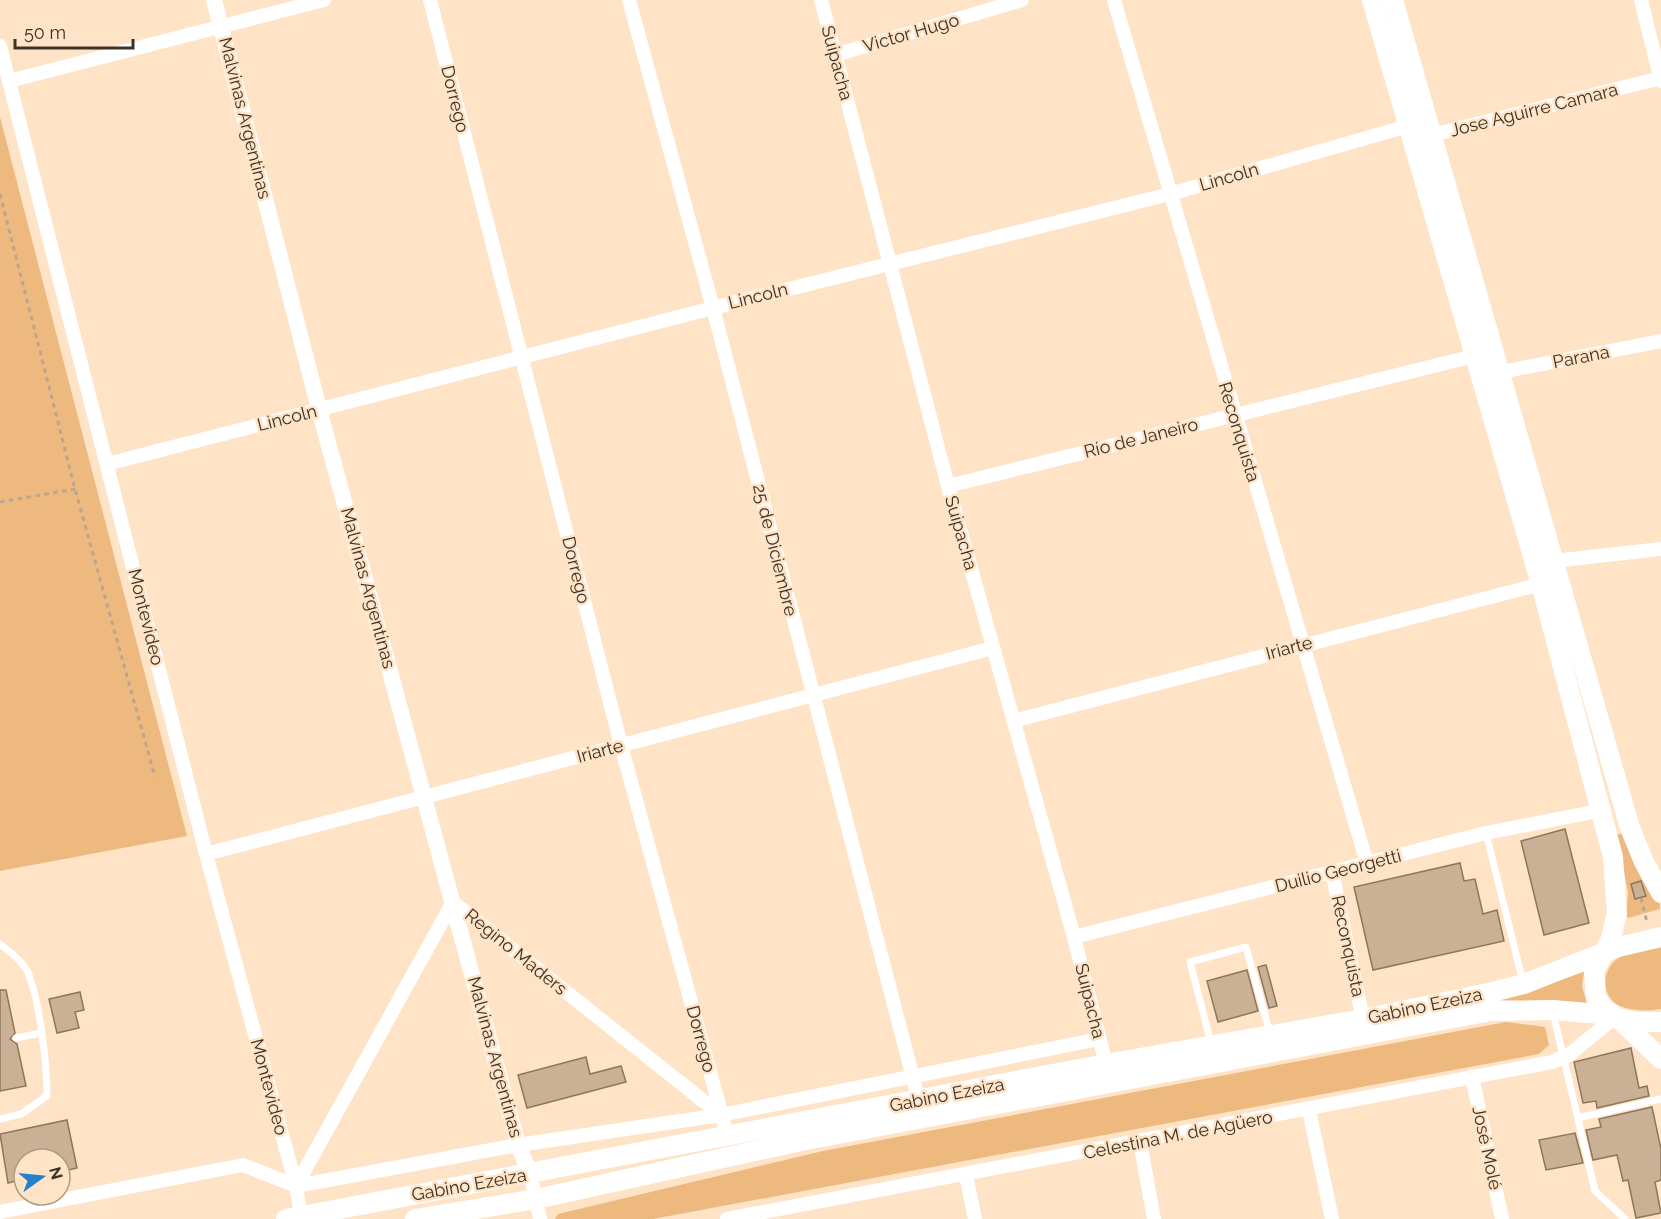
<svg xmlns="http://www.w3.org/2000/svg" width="1661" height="1219" font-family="Raleway,sans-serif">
<rect width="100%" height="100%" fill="#fee3c6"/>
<!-- green -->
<path fill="#eeb97f" d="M 0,117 L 187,836 L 0,871 Z
M 1627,832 L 1654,896 L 1660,904 L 1660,909 L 1628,918 L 1626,915 L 1628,892 L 1617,835 Z
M 1661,945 L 1661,1009 C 1649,1011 1631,1011 1620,1006 C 1601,997 1601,971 1617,959 C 1629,950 1646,948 1661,945 Z
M 1584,972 L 1582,986 L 1587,1004 L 1500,1000 Z
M 1506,1022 L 1545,1027 L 1549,1045 L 1539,1054 L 653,1219 L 555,1219 L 558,1214 L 823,1151 Z"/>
<!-- building -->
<path fill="#cab094" stroke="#8e765c" stroke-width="1.5" d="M 1565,829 L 1589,923 L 1544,935 L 1521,841 Z
M 1460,863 L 1464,881 L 1475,879 L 1483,914 L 1497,910 L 1504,941 L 1373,970 L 1354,887 Z
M 1641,881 L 1646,896 L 1635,899 L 1631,884 Z
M 1266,965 L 1277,1006 L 1269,1008 L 1258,967 Z
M 1247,970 L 1258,1011 L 1218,1022 L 1207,981 Z
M 0,990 L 6,990 L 15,1033 L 10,1039 L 17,1044 L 26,1086 L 0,1091 Z
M 80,992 L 84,1010 L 75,1012 L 79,1028 L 57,1033 L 49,999 Z
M 1631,1048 L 1639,1088 L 1647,1086 L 1649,1096 L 1597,1108 L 1596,1101 L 1583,1103 L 1574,1062 Z
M 586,1057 L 590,1074 L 621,1066 L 626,1082 L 527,1108 L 518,1075 Z
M 1652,1107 L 1661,1149 L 1661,1180 L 1655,1182 L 1661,1213 L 1636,1218 L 1628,1180 L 1623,1181 L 1617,1155 L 1593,1160 L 1586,1130 L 1601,1127 L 1599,1119 Z
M 67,1120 L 77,1168 L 60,1172 L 60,1159 L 24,1159 L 24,1179 L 8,1183 L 0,1134 Z
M 1575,1133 L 1583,1163 L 1546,1170 L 1539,1140 Z"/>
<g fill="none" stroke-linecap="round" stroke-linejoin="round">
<!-- path -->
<path stroke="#baa58e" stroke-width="3" stroke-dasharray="4.5 4.5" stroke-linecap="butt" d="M 0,194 L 75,489 L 155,777
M 0,502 L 75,489
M 1641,898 L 1647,922"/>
<!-- service -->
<path stroke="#fff" stroke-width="7" d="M 1486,833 L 1523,982
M 0,944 C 10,952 24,962 29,975 C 40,1005 47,1064 47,1096 L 21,1114 L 0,1119
M 1553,1013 L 1595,1191 L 1625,1219
M 16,1038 L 41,1033
M 1211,1043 L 1190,962 L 1246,947 L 1270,1033
M 1578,1118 L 1661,1099"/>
<!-- minor -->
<path stroke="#fff" stroke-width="14" d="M 430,0 L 621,745 L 728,1138
M 629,0 L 713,308 L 919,1101
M 821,0 L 948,486 L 1074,937 L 1106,1064
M 1114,0 L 1367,863
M 1641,0 L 1661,81
M 0,46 L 206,854 L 296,1186 L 301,1216
M 835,55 L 1022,0
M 9,81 L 324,0
M 1501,372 L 1661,341
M 107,464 L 713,308 L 1170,194 L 1408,126 L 1432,135 L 1661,78
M 948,486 L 1474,356
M 1013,721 L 1541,584 L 1554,561 L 1661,549
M 206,854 L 993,648
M 1332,872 L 1363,1019
M 1074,937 L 1486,833 L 1603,810
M 1472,1076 L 1502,1219
M 1309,1110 L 1332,1219
M 1140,1142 L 1154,1219
M 530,1173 L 540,1219
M 966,1175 L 975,1219
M 296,1186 L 453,902 L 721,1115
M 0,1212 L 243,1165 L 296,1186 L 518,1145 L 721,1115 L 1099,1039
M 727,1219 L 1552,1062 L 1570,1054 L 1615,1017"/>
<!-- tertiary -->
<path stroke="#fff" stroke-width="16" d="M 214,0 L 319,409 L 518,1145 L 530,1173"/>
<!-- secondary -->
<path stroke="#fff" stroke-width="20" d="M 1372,0 L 1541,584 L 1613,857 L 1617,913 L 1610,941 L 1594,971 L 1596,997 L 1602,1007 L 1617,1018 L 1636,1022 L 1661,1022
M 1393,0 L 1630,828 L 1644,862 L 1661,893
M 1619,1019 L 1661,1059
M 286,1219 L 1106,1064 L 1363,1019 L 1488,993 L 1524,984 L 1618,947 L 1661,937
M 415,1219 L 536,1199 L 801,1141 L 1491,1011 L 1553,1010 L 1612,1015"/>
</g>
<g text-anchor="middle" stroke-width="5" stroke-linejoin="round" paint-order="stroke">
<!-- street labels -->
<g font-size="18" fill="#3c3226" stroke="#fee3c6">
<text transform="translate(911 33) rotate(-16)" y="6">Victor Hugo</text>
<text transform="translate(837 63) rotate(75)" y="6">Suipacha</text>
<text transform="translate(455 99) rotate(76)" y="6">Dorrego</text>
<text transform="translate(1534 110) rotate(-14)" y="6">Jose Aguirre Camara</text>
<text transform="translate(245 118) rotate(76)" y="6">Malvinas Argentinas</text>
<text transform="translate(1229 177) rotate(-16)" y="6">Lincoln</text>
<text transform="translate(758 296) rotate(-14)" y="6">Lincoln</text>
<text transform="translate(1581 357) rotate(-11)" y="6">Parana</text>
<text transform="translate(287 418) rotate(-14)" y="6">Lincoln</text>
<text transform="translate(1239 432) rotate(73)" y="6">Reconquista</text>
<text transform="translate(1141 438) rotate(-14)" y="6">Río de Janeiro</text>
<text transform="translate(961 533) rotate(74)" y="6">Suipacha</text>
<text transform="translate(775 550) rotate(76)" y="6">25 de Diciembre</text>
<text transform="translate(576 570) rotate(76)" y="6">Dorrego</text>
<text transform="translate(368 588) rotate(75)" y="6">Malvinas Argentinas</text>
<text transform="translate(146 617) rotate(76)" y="6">Montevideo</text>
<text transform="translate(1289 648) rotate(-15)" y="6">Iriarte</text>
<text transform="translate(600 751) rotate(-15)" y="6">Iriarte</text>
<text transform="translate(1338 871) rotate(-14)" y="6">Duilio Georgetti</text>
<text transform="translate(1348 946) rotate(78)" y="6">Reconquista</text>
<text transform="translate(516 952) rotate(39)" y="6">Regino Maders</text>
<text transform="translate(1090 1001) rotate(76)" y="6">Suipacha</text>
<text transform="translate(1425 1006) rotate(-12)" y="6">Gabino Ezeiza</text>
<text transform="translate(701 1039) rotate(75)" y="6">Dorrego</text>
<text transform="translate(495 1057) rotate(75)" y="6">Malvinas Argentinas</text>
<text transform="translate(269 1087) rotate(75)" y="6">Montevideo</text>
<text transform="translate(947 1095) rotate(-11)" y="6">Gabino Ezeiza</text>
<text transform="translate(1178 1135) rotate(-11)" y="6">Celestina M. de Agüero</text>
<text transform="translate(1487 1148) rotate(78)" y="6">José Molé</text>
<text transform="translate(469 1185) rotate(-10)" y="6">Gabino Ezeiza</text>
</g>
</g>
<!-- north arrow -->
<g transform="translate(42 1177) rotate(75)"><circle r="28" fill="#fee3c6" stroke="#b09c86" stroke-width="1.5"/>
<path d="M0-4.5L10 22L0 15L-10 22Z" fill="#247fcc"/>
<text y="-9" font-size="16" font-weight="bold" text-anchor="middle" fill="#3c3226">N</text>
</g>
<!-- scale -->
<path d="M15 39v9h118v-9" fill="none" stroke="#3c3226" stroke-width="3"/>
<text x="24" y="39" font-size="18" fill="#3c3226" stroke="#fee3c6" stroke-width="4.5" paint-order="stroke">50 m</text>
</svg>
